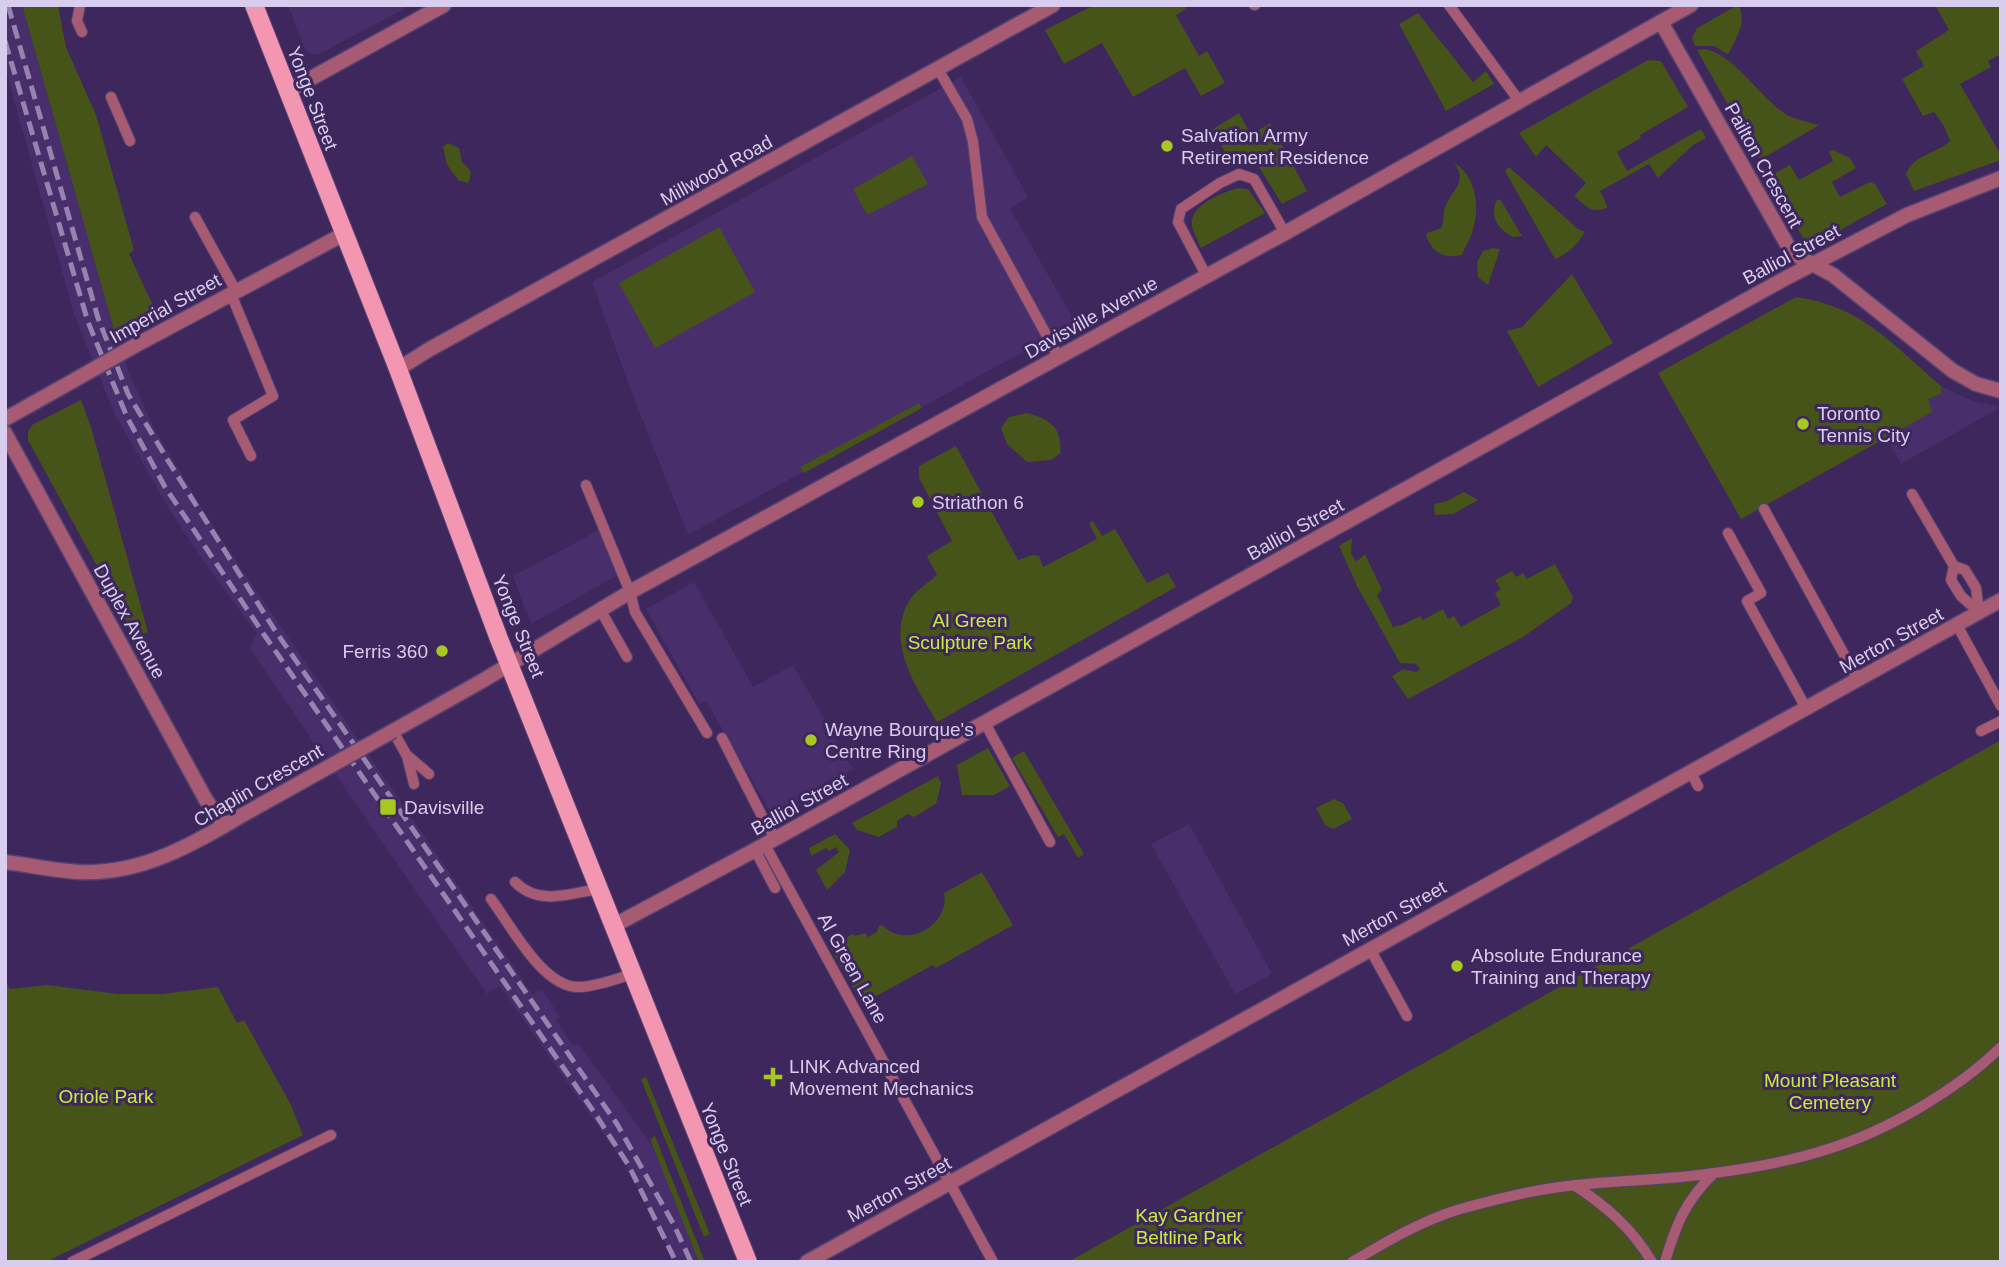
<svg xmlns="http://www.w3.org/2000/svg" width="2006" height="1267" font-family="Arial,sans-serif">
<rect width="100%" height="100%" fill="#3d275c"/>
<!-- built -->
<path fill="#482f6b" d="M 5,5 L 22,5 L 116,337 L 129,373 L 154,428 L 219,536 L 533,995 L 542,990 L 560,1017 L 556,1020 L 573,1046 L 579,1044 L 655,1150 L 700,1262 L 675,1262 L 628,1169 L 500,986 L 487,994 L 322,755 L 250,648 L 257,634 L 205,563 L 171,512 L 115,415 L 74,314 L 5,68 Z
M 288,5 L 402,5 L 404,9 L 319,54 L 312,54 L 305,49 Z
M 961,77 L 1028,197 L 1010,209 L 1076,323 L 688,535 L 629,385 L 592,282 Z
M 1941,386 L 1973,401 L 2001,407 L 1901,464 L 1886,438 L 1931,412 L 1927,399 L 1941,394 Z
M 599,530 L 618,575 L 531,624 L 513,576 Z
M 694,582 L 753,687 L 793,665 L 853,769 L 772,815 L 706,701 L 699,704 L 646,609 Z
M 1189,824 L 1272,974 L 1235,994 L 1151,844 Z"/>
<!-- green -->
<path fill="#465319" d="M 22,5 L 58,5 L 66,47 L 96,115 L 134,250 L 129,254 L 157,314 L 116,337 Z
M 1094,5 L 1184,5 L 1186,9 L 1176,15 L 1199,56 L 1207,51 L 1225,83 L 1201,96 L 1185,68 L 1133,97 L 1102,43 L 1064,64 L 1045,30 Z
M 1738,5 C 1748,21 1736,38 1729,53 L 1727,54 L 1714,46 L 1695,46 L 1692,38 L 1697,28 Z
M 1935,5 L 2001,5 L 2001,54 L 1988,61 L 1991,67 L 1960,84 L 2001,155 L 2001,160 L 1914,191 L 1906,174 C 1914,154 1936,154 1950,141 L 1944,126 L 1934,112 L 1923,116 L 1902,79 L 1924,66 L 1916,51 L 1949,30 Z
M 1418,13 L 1473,82 L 1486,71 L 1494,84 L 1446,111 L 1399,24 Z
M 1705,49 C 1733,53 1762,100 1787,115 C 1797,120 1809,122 1819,125 L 1767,156 L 1758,158 L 1697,50 Z
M 1648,60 L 1661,61 L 1688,107 L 1640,135 L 1641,138 L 1617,152 L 1627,171 L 1701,129 L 1706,138 L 1693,145 L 1658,178 L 1649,164 L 1600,191 L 1608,207 C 1592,215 1586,206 1574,196 L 1586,183 L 1546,145 L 1536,157 L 1519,133 Z
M 1239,113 L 1251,135 L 1270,123 L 1307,191 L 1282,204 L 1259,167 L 1244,159 L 1231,164 L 1213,129 Z
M 448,143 L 459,148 L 462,162 L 471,171 L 469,183 L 459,181 L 447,165 L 443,147 Z
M 1833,150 L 1850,158 L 1856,168 L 1832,182 L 1840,197 L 1870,182 L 1875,184 L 1887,204 L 1822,240 L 1812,242 L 1803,238 L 1770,179 L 1772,175 L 1790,165 L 1799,180 L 1833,161 L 1829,152 Z
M 912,156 L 928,184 L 867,215 L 853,189 Z
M 1454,163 C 1476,175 1480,207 1473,229 C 1471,239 1465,246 1462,255 C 1444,259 1432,253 1426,235 L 1427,233 L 1441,228 C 1445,220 1442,213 1446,205 C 1453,189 1468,181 1454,163 Z
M 1509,167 L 1578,229 L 1585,232 C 1577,245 1569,253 1555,259 L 1505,171 Z
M 1237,188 L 1248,189 L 1265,213 L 1201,248 C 1198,241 1193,233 1192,226 C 1189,205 1220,194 1237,188 Z
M 1500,199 L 1522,236 L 1513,237 C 1498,229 1490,218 1496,201 Z
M 719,227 L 755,292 L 655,348 L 619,283 Z
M 1493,248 L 1500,249 L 1488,285 L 1478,277 L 1477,262 L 1483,251 Z
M 1572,274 L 1613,343 L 1538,387 L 1507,331 L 1522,327 Z
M 1796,297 C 1862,306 1893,345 1941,386 L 1941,394 L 1928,399 L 1932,412 L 1741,519 L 1658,373 Z
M 81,400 L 91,427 L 148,632 L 135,636 L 28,440 L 28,432 L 32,425 Z
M 919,403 L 922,408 L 804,473 L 800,467 Z
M 1027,413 C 1050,419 1063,428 1060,454 L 1051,460 L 1027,462 L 1007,444 L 1001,428 L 1009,417 Z
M 956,446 L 1018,560 L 1032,555 L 1039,556 L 1043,567 L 1097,539 L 1089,523 L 1093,521 L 1102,536 L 1115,529 L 1147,583 L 1168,573 L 1176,587 L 937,722 C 916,687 885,642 909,601 C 915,591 928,583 937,575 L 927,556 L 952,541 L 919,478 L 919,466 Z
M 1464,492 L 1478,500 L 1453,514 L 1435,515 L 1434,504 L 1447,501 Z
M 1352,538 L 1351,553 L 1356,562 L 1365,554 L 1382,590 L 1377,595 L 1393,627 L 1402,625 L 1420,616 L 1423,620 L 1443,609 L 1448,619 L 1454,616 L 1461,627 L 1501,605 L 1495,593 L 1501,589 L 1495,580 L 1512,571 L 1516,577 L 1523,573 L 1527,579 L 1555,564 L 1573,597 L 1571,603 L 1523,637 L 1408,699 L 1392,676 L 1403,669 L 1416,672 L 1420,669 L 1416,664 L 1400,663 L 1358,588 L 1339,546 Z
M 2001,740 L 2001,1262 L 1068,1262 Z
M 988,748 L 1010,786 L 994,795 L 962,795 L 957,765 Z
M 1024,751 L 1084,854 L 1078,858 L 1064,834 L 1058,837 L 1012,758 Z
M 938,776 L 941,783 L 936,804 L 914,817 L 908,814 L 897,821 L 897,827 L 879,837 L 857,830 L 852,823 Z
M 1334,799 L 1343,803 L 1352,819 L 1333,829 L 1325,825 L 1316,808 Z
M 835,834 L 850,850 L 845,872 L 827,890 L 816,870 L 839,852 L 836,847 L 829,851 L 826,848 L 811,856 L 809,848 Z
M 982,872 L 1013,925 L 936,968 L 933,965 L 862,1004 L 830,947 L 853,934 L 855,936 L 865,933 L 868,937 L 877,932 L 879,926 L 882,925 C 887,929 891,933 897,934 C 922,941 949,918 944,893 Z
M 5,981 L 10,989 L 47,985 L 118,994 L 162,994 L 218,987 L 237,1023 L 244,1020 L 291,1105 L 303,1135 L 46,1262 L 5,1262 Z
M 646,1077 L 710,1234 L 704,1237 L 641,1079 Z
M 655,1136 L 705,1262 L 699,1262 L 650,1139 Z"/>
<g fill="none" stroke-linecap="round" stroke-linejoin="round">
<!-- service casing -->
<g stroke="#564273" stroke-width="12">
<path id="service" d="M 80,5 L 77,21 L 82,32
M 1254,5 L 1255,5
M 1449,5 L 1520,102
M 938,69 L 967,119 L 973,142 L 982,217 L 1059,358
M 111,97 L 130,141
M 195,217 L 236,291
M 1206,275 L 1178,222 L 1181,209 L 1220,183 L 1239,174 L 1254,179 L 1285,233
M 231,294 L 273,396 L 233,420 L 251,456
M 586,485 L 630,592 L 635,612 L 707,733
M 1912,494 L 1954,566 L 1965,570 L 1976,588 L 1979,612 L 1961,596 L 1951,580 L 1954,566
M 1764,509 L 1858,680
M 1728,533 L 1761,593 L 1747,601 L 1806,708
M 601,611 L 627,657
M 1957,625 L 2001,706
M 985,723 L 1050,842
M 393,731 L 407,756 L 414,784
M 1981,731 L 2001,721
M 722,738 L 766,824 L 776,838
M 408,756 L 429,774
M 1691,773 L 1698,786
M 765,845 L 993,1262
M 755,850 L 775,888
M 515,882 C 539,906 568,894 598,889
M 491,899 C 511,925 543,989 580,987 C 598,986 616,979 632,974
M 1370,949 L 1407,1016
M 1574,1185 C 1606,1206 1632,1228 1652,1262
M 72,1262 L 331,1135
M 1352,1262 C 1386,1242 1419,1222 1457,1210 C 1495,1199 1536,1189 1576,1185 C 1622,1180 1669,1180 1714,1173 C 1752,1168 1792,1161 1828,1149 C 1887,1131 1957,1090 2001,1047
M 1665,1262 C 1676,1224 1685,1202 1713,1174"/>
</g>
<!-- minor casing -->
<g stroke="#564273" stroke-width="17">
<path id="minor" d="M 1661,22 L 1792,253 L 1833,275 L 1953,371 L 1976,384 L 2001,391
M 288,91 L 444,5
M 136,345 L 344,234
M 398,369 L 430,349 L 1053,5
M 5,419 L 71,382
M 5,433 L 206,800 L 224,826
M 613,926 L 755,850 L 1786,278 L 1907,215 L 2001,178
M 807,1262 L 2001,600"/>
</g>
<!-- tertiary casing -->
<g stroke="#564273" stroke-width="17">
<path id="tertiary" d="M 393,731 L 482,681 L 630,592 L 1285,233 L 1691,5
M 5,862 C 30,865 55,871 80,872 C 142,875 195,843 246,813"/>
</g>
<!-- primary casing -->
<g stroke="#564273" stroke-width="20">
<path id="primary" d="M 254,5 L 398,369 L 499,639 L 748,1262"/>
</g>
<!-- service -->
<use href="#service" stroke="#a65b72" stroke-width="10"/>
<!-- minor -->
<use href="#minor" stroke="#a65b72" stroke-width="14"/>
<!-- tertiary -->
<use href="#tertiary" stroke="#a65b72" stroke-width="14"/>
<!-- primary -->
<use href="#primary" stroke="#f396b2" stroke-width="18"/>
<!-- rail -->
<path stroke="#9484ae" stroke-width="5" stroke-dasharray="14 7" stroke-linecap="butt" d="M 8,5 L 98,318 L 128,394 L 167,459 L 274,629 L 617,1124 L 674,1225 L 691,1262
M 5,41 L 88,322 L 127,417 L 165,487 L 265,636 L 594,1112 L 629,1166 L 676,1262"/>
<!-- minor-bridge casing -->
<g stroke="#564273" stroke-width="17" stroke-linecap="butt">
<path id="minor-bridge" d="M 71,382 L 136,345"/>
</g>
<!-- tertiary-bridge casing -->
<g stroke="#564273" stroke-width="17" stroke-linecap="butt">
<path id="tertiary-bridge" d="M 246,813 L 393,731"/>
</g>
<!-- minor-bridge -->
<use href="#minor-bridge" stroke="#a65b72" stroke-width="14"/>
<!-- tertiary-bridge -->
<use href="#tertiary-bridge" stroke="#a65b72" stroke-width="14"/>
</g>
<!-- markers -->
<g fill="#a7c81e" stroke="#3d275c" stroke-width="2.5">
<circle cx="1167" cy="146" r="7"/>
<circle cx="1803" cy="424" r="7"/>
<circle cx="918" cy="502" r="7"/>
<circle cx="442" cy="651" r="7"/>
<circle cx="811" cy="740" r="7"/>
<rect x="379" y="798" width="18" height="18" rx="3.5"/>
<circle cx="1457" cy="966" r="7"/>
<path d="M769.5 1066.5h7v7h7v7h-7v7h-7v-7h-7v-7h7z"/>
</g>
<g text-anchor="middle" stroke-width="6" stroke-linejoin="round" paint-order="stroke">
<!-- street labels -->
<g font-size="19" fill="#d8cdee" stroke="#3d275c">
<text transform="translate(313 98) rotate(69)" y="7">Yonge Street</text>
<text transform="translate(1764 165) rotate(61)" y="7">Pailton Crescent</text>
<text transform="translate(716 170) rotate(-29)" y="7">Millwood Road</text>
<text transform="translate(1791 254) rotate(-28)" y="7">Balliol Street</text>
<text transform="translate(165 308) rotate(-29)" y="7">Imperial Street</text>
<text transform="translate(1091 317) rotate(-29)" y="7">Davisville Avenue</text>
<text transform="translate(1295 529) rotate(-29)" y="7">Balliol Street</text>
<text transform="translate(130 621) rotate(61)" y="7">Duplex Avenue</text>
<text transform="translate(519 626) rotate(68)" y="7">Yonge Street</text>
<text transform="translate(1891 640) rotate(-29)" y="7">Merton Street</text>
<text transform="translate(258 785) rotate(-30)" y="7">Chaplin Crescent</text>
<text transform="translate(799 804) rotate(-29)" y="7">Balliol Street</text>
<text transform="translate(1394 913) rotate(-29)" y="7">Merton Street</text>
<text transform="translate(853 968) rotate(61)" y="7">Al Green Lane</text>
<text transform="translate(727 1154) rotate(68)" y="7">Yonge Street</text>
<text transform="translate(899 1189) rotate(-29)" y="7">Merton Street</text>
</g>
<!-- poi labels -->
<g font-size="19" fill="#d8cdee" stroke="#3d275c" text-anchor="start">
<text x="1181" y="142">Salvation Army<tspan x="1181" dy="22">Retirement Residence</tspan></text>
<text x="1817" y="420">Toronto<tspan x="1817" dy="22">Tennis City</tspan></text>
<text x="932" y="509">Striathon 6</text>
<text x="428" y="658" text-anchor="end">Ferris 360</text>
<text x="825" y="736">Wayne Bourque's<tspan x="825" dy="22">Centre Ring</tspan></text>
<text x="404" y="814">Davisville</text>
<text x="1471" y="962">Absolute Endurance<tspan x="1471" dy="22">Training and Therapy</tspan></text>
<text x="789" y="1073">LINK Advanced<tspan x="789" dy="22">Movement Mechanics</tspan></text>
</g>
<!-- park labels -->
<g font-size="19" fill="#c8ec3b" stroke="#3d275c">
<text x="970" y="627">Al Green<tspan x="970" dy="22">Sculpture Park</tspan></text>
<text x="1830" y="1087">Mount Pleasant<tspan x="1830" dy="22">Cemetery</tspan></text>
<text x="106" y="1103">Oriole Park</text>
<text x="1189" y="1222">Kay Gardner<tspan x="1189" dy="22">Beltline Park</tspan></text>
</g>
</g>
<!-- border -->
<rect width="2006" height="1267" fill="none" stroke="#d8cdee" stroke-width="14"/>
</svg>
